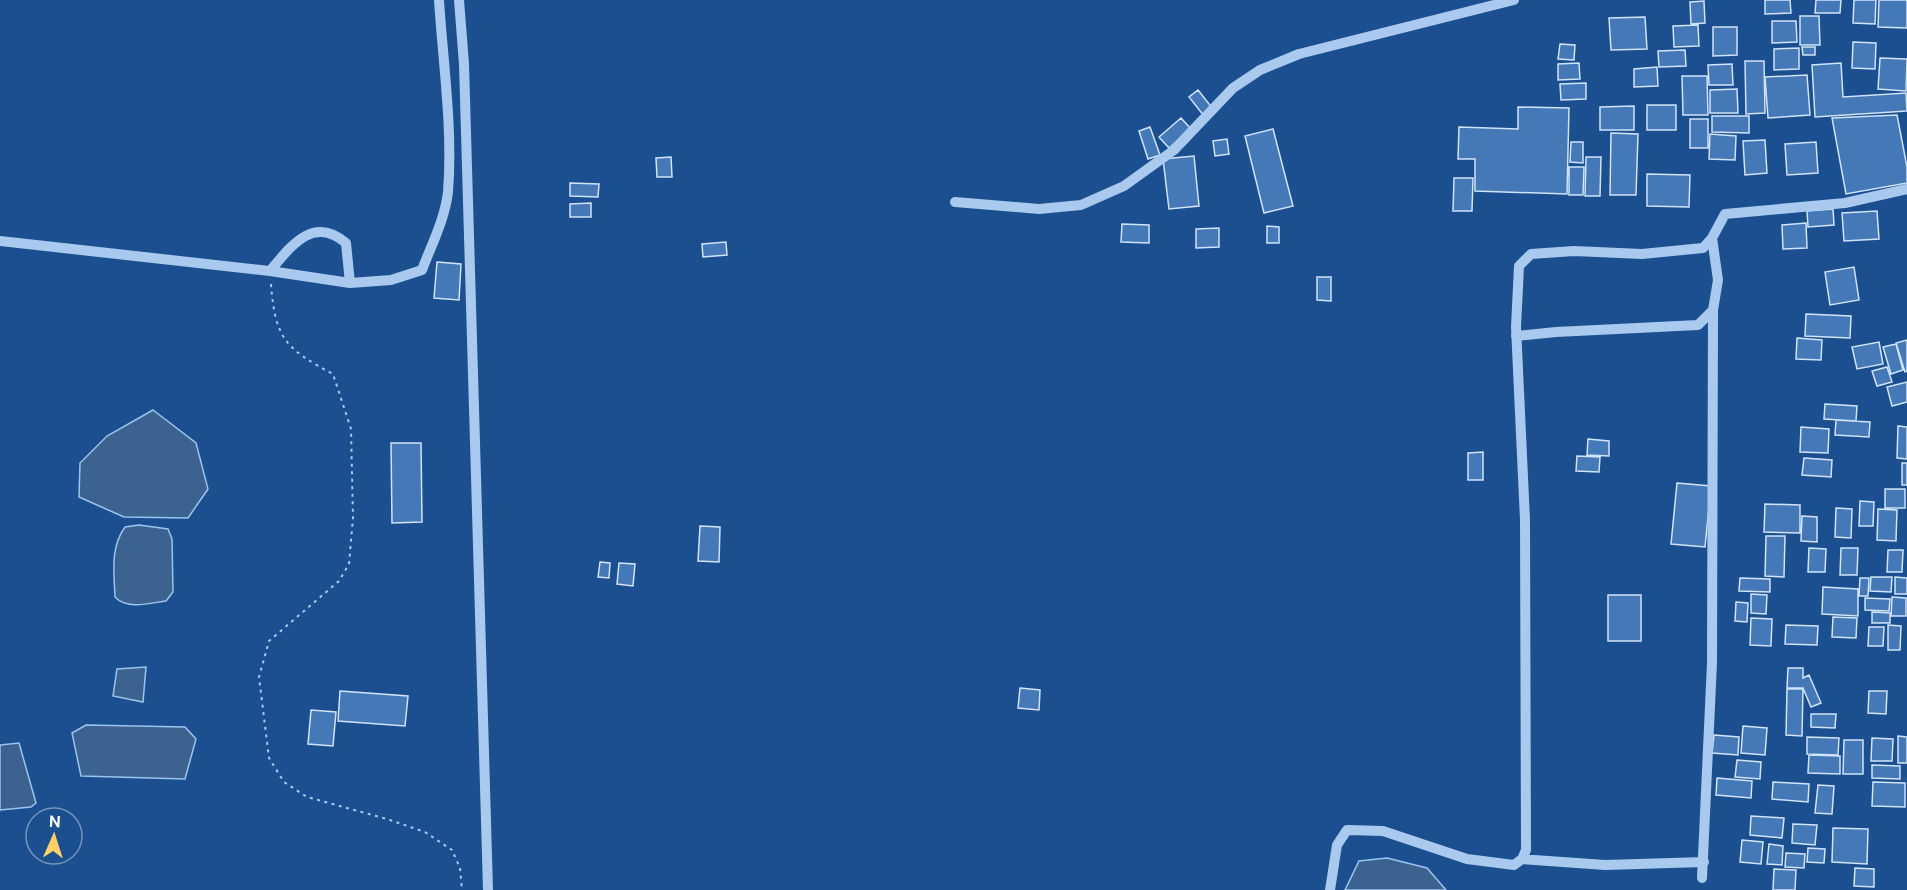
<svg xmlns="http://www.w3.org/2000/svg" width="1907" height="890" font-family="'DM Sans',sans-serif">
<rect width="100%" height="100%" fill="#1b4f8f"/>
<!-- water -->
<path fill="#3c6290" stroke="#9cc4f0" stroke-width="1.5" d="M 153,410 L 196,443 L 208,489 L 188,518 L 124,517 L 79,497 L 80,463 L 107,436 Z
M 139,525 L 168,529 L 172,539 L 173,592 L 166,601 C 150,603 127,610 115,597 C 114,572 110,548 125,527 Z
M 146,667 L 143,702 L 113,696 L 117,669 Z
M 86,725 L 185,727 L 196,739 L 185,779 L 81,776 L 72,733 Z
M 19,743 L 36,803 L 31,807 L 0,810 L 0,745 Z
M 1387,858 L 1427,868 L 1446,890 L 1345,890 L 1359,861 Z"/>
<!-- building -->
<path fill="#4478b7" stroke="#cfe3fa" stroke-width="1.5" d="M 1765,0 L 1790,0 L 1791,13 L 1765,14 Z
M 1816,0 L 1841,0 L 1840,13 L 1815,13 Z
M 1854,0 L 1876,0 L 1875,24 L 1853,23 Z
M 1879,0 L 1907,0 L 1907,28 L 1878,27 Z
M 1704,1 L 1705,23 L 1691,24 L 1690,2 Z
M 1800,16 L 1819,16 L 1820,45 L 1800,45 Z
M 1645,17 L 1647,49 L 1611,50 L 1609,18 Z
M 1772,21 L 1796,21 L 1797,42 L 1772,43 Z
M 1698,25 L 1699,46 L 1674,47 L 1673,26 Z
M 1713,27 L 1737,27 L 1737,55 L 1713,56 Z
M 1853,42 L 1876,43 L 1875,69 L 1852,68 Z
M 1560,44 L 1575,45 L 1574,60 L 1558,59 Z
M 1802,47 L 1815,47 L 1815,55 L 1803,55 Z
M 1799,48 L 1799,69 L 1774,70 L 1774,49 Z
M 1685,50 L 1686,66 L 1659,67 L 1658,51 Z
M 1880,58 L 1907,59 L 1906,91 L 1878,89 Z
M 1745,61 L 1764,61 L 1765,113 L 1746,114 Z
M 1579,63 L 1580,79 L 1558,80 L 1558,64 Z
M 1841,63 L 1843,97 L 1906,93 L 1907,111 L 1815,117 L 1812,65 Z
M 1732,64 L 1733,85 L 1709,85 L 1708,65 Z
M 1657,67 L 1658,86 L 1634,87 L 1634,69 Z
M 1807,75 L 1810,115 L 1768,118 L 1765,77 Z
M 1682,76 L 1707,76 L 1708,115 L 1683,115 Z
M 1586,83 L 1586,99 L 1561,100 L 1560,84 Z
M 1737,89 L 1738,113 L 1710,113 L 1710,90 Z
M 1198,90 L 1213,109 L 1204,116 L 1189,97 Z
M 1647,105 L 1676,105 L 1676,130 L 1647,130 Z
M 1634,106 L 1634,130 L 1600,130 L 1600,107 Z
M 1518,107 L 1569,108 L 1567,194 L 1475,191 L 1475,159 L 1458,159 L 1459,127 L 1518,129 Z
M 1897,115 L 1907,167 L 1907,183 L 1846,194 L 1832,118 Z
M 1712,116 L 1749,116 L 1749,133 L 1712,132 Z
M 1181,118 L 1191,129 L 1169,148 L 1159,137 Z
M 1690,119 L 1708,119 L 1708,148 L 1690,148 Z
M 1150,127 L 1160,155 L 1148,159 L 1139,131 Z
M 1273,129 L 1293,206 L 1264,213 L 1245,136 Z
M 1611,133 L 1638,134 L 1636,195 L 1610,195 Z
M 1710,134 L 1736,136 L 1735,160 L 1709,159 Z
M 1227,139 L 1229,154 L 1215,156 L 1213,141 Z
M 1765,140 L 1767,173 L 1745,175 L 1743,141 Z
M 1571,142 L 1583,142 L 1583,163 L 1570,162 Z
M 1816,142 L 1818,173 L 1787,175 L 1785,144 Z
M 1194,156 L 1199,206 L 1169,209 L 1163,159 Z
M 671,157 L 672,177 L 657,177 L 656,158 Z
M 1586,157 L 1601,157 L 1600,196 L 1585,196 Z
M 1569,167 L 1584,167 L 1583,195 L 1569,195 Z
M 1647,174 L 1690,175 L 1689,207 L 1647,206 Z
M 1454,178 L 1473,178 L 1472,211 L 1453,211 Z
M 570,183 L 599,184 L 598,197 L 570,196 Z
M 591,203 L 591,217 L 570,217 L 570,204 Z
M 1833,209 L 1834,225 L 1808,227 L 1807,211 Z
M 1877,211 L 1879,239 L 1844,241 L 1842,213 Z
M 1806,223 L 1807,248 L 1783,249 L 1782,225 Z
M 1122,224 L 1149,225 L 1149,243 L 1121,242 Z
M 1267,226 L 1279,227 L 1279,243 L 1267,243 Z
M 1219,228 L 1219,247 L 1196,248 L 1196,229 Z
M 726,242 L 727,255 L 703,257 L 702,244 Z
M 437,262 L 461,264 L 459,300 L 434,298 Z
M 1854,267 L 1859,300 L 1830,305 L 1825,272 Z
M 1317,277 L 1331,277 L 1331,301 L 1317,300 Z
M 1806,314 L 1851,316 L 1850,338 L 1805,336 Z
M 1797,338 L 1822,340 L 1821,360 L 1796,359 Z
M 1907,340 L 1907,371 L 1905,372 L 1896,343 Z
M 1879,342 L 1883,364 L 1857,369 L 1852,347 Z
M 1896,344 L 1903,370 L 1891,374 L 1883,347 Z
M 1887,367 L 1892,382 L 1877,386 L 1872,371 Z
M 1907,382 L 1907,402 L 1892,406 L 1887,387 Z
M 1825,404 L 1857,406 L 1856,421 L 1824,419 Z
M 1836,420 L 1870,422 L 1869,437 L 1835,435 Z
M 1898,426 L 1907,427 L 1907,459 L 1897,458 Z
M 1801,427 L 1829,429 L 1828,453 L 1800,452 Z
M 1588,439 L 1609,441 L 1609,456 L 1587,455 Z
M 391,443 L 421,443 L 422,522 L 392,523 Z
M 1483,452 L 1483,480 L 1468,480 L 1468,453 Z
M 1577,456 L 1600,457 L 1599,472 L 1576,471 Z
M 1804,458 L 1832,460 L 1831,477 L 1802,475 Z
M 1902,463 L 1907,463 L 1907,485 L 1902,485 Z
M 1677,483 L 1711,486 L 1705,547 L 1671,544 Z
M 1885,489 L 1905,489 L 1905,508 L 1885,508 Z
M 1860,501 L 1874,502 L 1873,526 L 1859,526 Z
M 1765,504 L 1800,505 L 1800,533 L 1764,532 Z
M 1836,508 L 1852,509 L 1851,538 L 1835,537 Z
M 1878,509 L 1897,510 L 1896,541 L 1877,540 Z
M 1802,516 L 1817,517 L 1817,542 L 1801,541 Z
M 700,526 L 720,527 L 719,562 L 698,561 Z
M 1766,536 L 1785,536 L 1784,577 L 1765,576 Z
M 1809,548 L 1826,549 L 1825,572 L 1808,572 Z
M 1841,548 L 1858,548 L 1857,575 L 1840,575 Z
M 1888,550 L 1903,550 L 1902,572 L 1887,572 Z
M 600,562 L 610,563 L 609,578 L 598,577 Z
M 619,563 L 635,564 L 633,586 L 617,584 Z
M 1871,577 L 1892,577 L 1891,592 L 1870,591 Z
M 1895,577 L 1907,578 L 1907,594 L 1895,594 Z
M 1740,578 L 1770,579 L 1770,592 L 1739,591 Z
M 1860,578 L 1869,578 L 1868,596 L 1859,596 Z
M 1823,587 L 1858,589 L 1858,616 L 1822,614 Z
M 1751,594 L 1767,595 L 1766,614 L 1751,613 Z
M 1608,595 L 1641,595 L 1641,641 L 1608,641 Z
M 1892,597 L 1906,598 L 1906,616 L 1891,616 Z
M 1865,598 L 1890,599 L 1889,611 L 1865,610 Z
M 1736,602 L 1748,603 L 1747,622 L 1735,621 Z
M 1872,612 L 1890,613 L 1890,623 L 1872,623 Z
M 1833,617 L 1857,618 L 1856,638 L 1832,637 Z
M 1751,618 L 1772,619 L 1771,646 L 1750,645 Z
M 1786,625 L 1818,626 L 1817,645 L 1785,644 Z
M 1888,625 L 1901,626 L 1900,650 L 1888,650 Z
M 1869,627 L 1884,627 L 1883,646 L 1868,646 Z
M 1788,668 L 1803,668 L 1803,678 L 1809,675 L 1821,703 L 1811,707 L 1803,688 L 1787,688 Z
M 1020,688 L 1040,690 L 1039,710 L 1018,708 Z
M 1787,689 L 1803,689 L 1802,736 L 1786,735 Z
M 340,691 L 408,696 L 405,726 L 338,721 Z
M 1869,691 L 1887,691 L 1886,714 L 1868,713 Z
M 311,710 L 336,712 L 333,746 L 308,744 Z
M 1811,714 L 1836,714 L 1835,728 L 1811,727 Z
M 1743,726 L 1767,728 L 1765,755 L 1741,753 Z
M 1714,735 L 1739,737 L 1738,755 L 1712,753 Z
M 1898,736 L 1907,737 L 1907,763 L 1898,763 Z
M 1807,737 L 1839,738 L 1838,755 L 1807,754 Z
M 1872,738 L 1893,739 L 1892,761 L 1871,761 Z
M 1844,740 L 1863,740 L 1863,774 L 1843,774 Z
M 1809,755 L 1840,756 L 1840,774 L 1808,773 Z
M 1737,760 L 1761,762 L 1760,779 L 1735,777 Z
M 1872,765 L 1900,766 L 1900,779 L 1872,778 Z
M 1717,778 L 1752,781 L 1751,798 L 1716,795 Z
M 1773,782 L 1809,784 L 1808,802 L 1772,799 Z
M 1873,782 L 1905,783 L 1905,807 L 1872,806 Z
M 1818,785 L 1834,786 L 1832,814 L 1815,813 Z
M 1751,816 L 1784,818 L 1782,838 L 1750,835 Z
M 1793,824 L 1817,825 L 1815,845 L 1792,843 Z
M 1833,828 L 1868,829 L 1867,864 L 1832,862 Z
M 1742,840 L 1763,842 L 1761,864 L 1740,862 Z
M 1769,844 L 1783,846 L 1782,865 L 1767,864 Z
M 1808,848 L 1825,849 L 1824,863 L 1807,862 Z
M 1786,853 L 1805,854 L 1804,868 L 1785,867 Z
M 1855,868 L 1874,869 L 1874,887 L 1854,886 Z
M 1774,869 L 1796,870 L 1795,890 L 1773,890 Z"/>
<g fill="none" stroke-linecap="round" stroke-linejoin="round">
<!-- path -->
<path stroke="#a9c9ee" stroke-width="2" stroke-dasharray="3 4.5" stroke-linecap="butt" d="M 271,284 C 275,339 286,349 333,374 L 351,429 L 353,518 L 349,564 L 339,581 L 269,641 L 259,677 L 269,758 L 284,782 L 307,797 L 387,819 L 425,832 L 452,850 L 460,868 L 462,890"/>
<!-- minor -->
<path stroke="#a9c9ee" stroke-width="10" d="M 459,0 L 464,64 L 488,890
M 955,202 L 1039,209 L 1081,205 L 1124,186 L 1174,150 L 1233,88 L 1260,70 L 1299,54 L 1514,0
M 0,241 L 270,271 L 350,283 L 391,280 L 422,270 C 431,246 445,219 448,192 C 453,129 443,63 439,0
M 270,271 C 291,246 313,215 346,243 L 350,283
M 1516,336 L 1556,332 L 1698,325 L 1713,310 L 1718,280 L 1712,238
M 1522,859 L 1605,865 L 1704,862
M 1702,878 L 1712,663 L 1713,310
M 1330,890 L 1337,845 L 1347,830 L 1383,831 L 1467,859 L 1514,865 L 1522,859 L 1526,850 L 1525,520 L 1516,327 L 1519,266 L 1531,254 L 1574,251 L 1642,254 L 1703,248 L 1712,238 L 1725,214 L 1845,203 L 1907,189"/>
</g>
<!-- north arrow -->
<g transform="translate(54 836) rotate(3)"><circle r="28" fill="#1b4f8f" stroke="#7695bc" stroke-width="1.5"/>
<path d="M0-4.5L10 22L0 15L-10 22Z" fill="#ffd166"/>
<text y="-9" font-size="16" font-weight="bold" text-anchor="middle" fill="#ffffff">N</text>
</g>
</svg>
